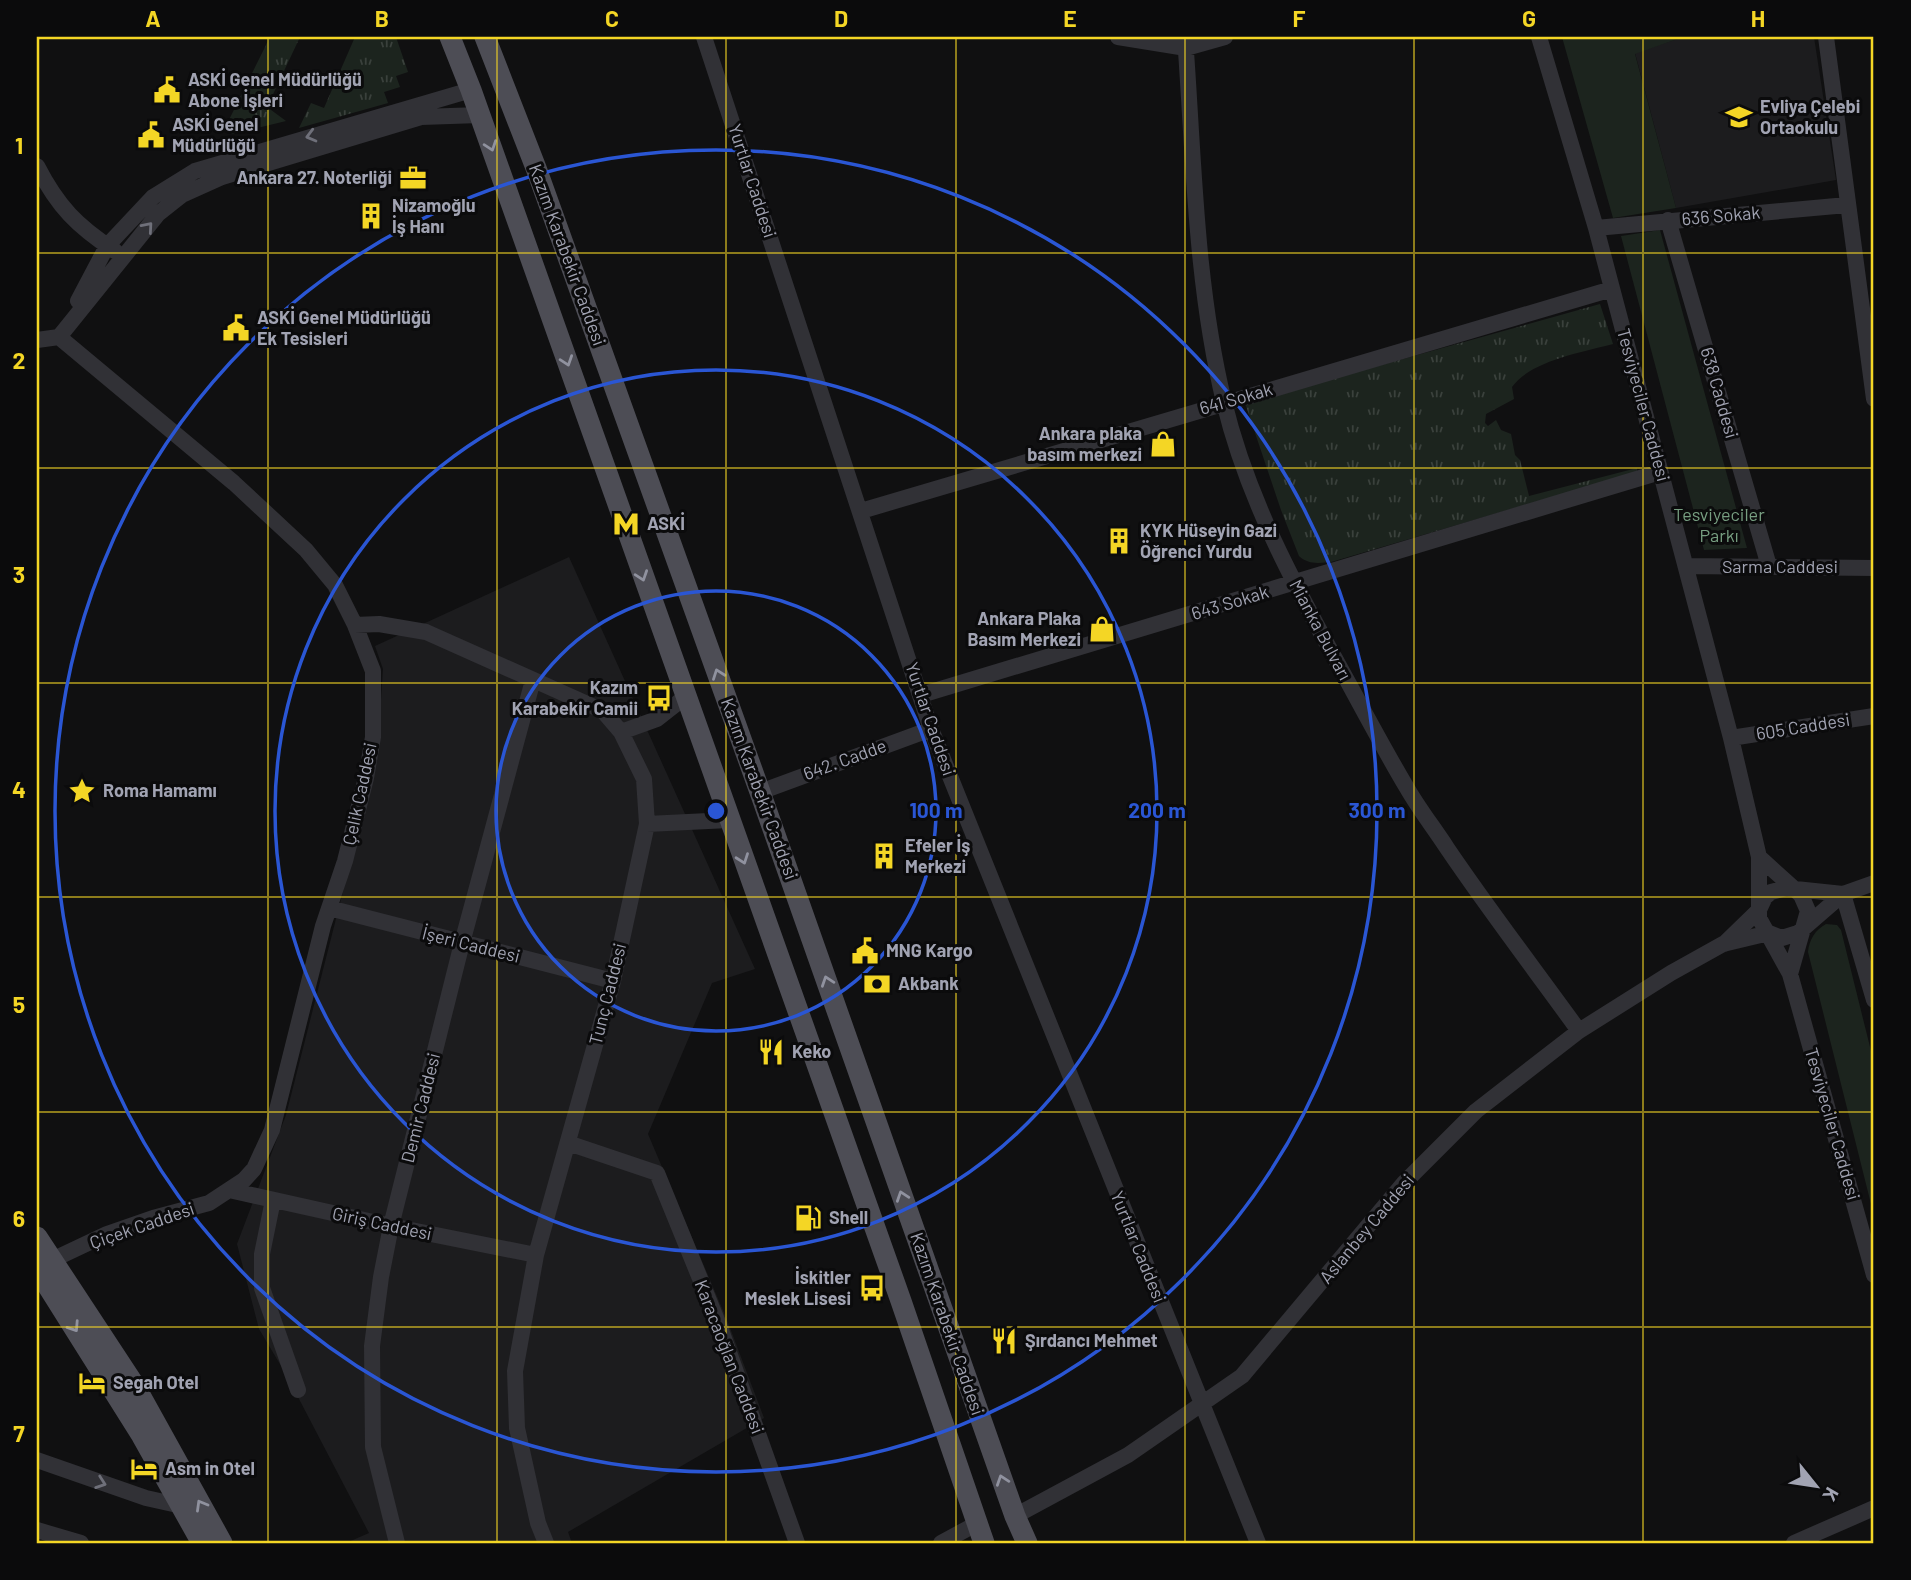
<svg xmlns="http://www.w3.org/2000/svg" width="1911" height="1580" font-family="Barlow,sans-serif">
<defs>
<pattern id="grass-tufts" width="24" height="20" patternUnits="userSpaceOnUse" patternTransform="scale(1.75)"><rect width="24" height="20" fill="#1c241e"/><path d="M3 7l-1-3M5 7V3M7 7l1-3M15 17l-1-3M17 17v-4M19 17l1-3" fill="none" stroke="#3a413c"/></pattern>
</defs>
<rect width="100%" height="100%" fill="#101011"/>
<!-- built -->
<path fill="#1c1c1e" d="M 1683,37 L 1814,37 L 1836,180 L 1676,208 L 1635,53 Z
M 569,557 L 755,969 L 712,983 L 648,1134 L 727,1320 L 764,1418 L 568,1532 L 572,1543 L 346,1543 L 369,1533 L 287,1376 L 259,1329 L 237,1244 L 286,1115 L 377,758 L 383,669 L 375,646 Z"/>
<!-- grass -->
<path fill="url(#grass-tufts)" d="M 270,37 L 300,37 L 267,107 L 286,121 L 232,134 L 224,130 Z
M 355,37 L 396,37 L 408,72 L 396,76 L 400,87 L 384,92 L 388,103 L 299,128 L 311,103 L 324,108 Z
M 1600,304 L 1613,344 C 1583,352 1530,361 1512,387 L 1514,399 L 1486,414 L 1485,423 L 1488,426 L 1496,420 L 1501,430 L 1511,434 L 1515,455 L 1520,460 L 1529,496 L 1637,468 L 1637,472 L 1331,562 C 1319,563 1309,565 1299,556 L 1281,510 L 1245,403 Z"/>
<!-- green -->
<path fill="#1c241e" d="M 1562,37 L 1683,37 L 1635,54 L 1676,208 L 1613,218 Z
M 1660,230 L 1747,548 L 1704,550 L 1621,236 Z
M 1826,924 L 1837,925 L 1841,930 L 1874,1063 L 1874,1216 L 1808,952 C 1809,940 1815,930 1826,924 Z"/>
<g fill="none" stroke-linecap="round" stroke-linejoin="round">
<!-- minor -->
<path stroke="#313136" stroke-width="16" d="M 704,37 L 931,729 L 1258,1543
M 1118,37 L 1186,48 L 1225,37
M 1185,37 C 1194,159 1195,282 1224,402 C 1245,489 1285,567 1327,644 C 1354,692 1379,741 1407,788 C 1419,809 1434,828 1447,848 C 1489,910 1535,970 1579,1031
M 1539,37 L 1596,228 L 1731,738 L 1759,857 L 1759,918 L 1790,974 L 1874,1275
M 1826,37 L 1874,399
M 37,166 C 58,207 77,226 115,251
M 1668,220 L 1769,566
M 1596,228 L 1847,205
M 78,301 L 107,246 L 153,197 L 195,171 L 471,90
M 37,340 L 59,337 L 158,214 L 182,195 L 222,177 L 421,117 L 480,115
M 861,511 L 1612,289
M 1687,566 L 1874,568
M 355,625 L 379,624 L 426,632 L 603,711 L 621,732 L 644,779 L 647,824 L 613,981 L 536,1255 L 515,1371 L 517,1428 L 538,1523 L 546,1543
M 921,695 L 1660,472
M 621,732 L 657,719 L 685,697
M 1731,738 L 1874,716
M 760,792 L 931,729
M 647,824 L 729,820
M 1759,857 L 1801,895 L 1808,911 L 1790,974
M 1843,894 L 1874,1000
M 329,908 L 613,981
M 1724,944 L 1759,910 L 1765,897 L 1771,892 L 1786,888 L 1843,894
M 568,1143 L 657,1173 L 721,1330 L 797,1543
M 229,1190 L 391,1226 L 536,1255
M 273,1200 L 262,1254 L 262,1288 L 298,1390
M 52,1260 L 107,1234 L 153,1218 L 209,1203 L 244,1180 L 254,1169 L 272,1130 L 323,926 L 345,861 L 366,778 L 373,737 L 373,671 L 355,625 L 335,585 L 306,550 L 234,483 L 59,337
M 37,1460 L 146,1498 L 182,1506
M 1015,1516 L 1128,1455 L 1242,1376 L 1404,1183 L 1476,1111 L 1579,1031 L 1671,973 L 1723,944 L 1769,933 L 1782,938 L 1798,933 L 1843,894 L 1874,883
M 37,1530 L 81,1543
M 397,1543 L 373,1447 L 372,1346 L 381,1277 L 391,1226 L 462,943 L 533,680
M 941,1543 L 978,1523
M 1794,1543 L 1874,1508"/>
<!-- major -->
<path stroke="#4d4d55" stroke-width="21" d="M 450,37 L 471,90 L 901,1301 L 984,1543
M 485,37 L 536,168 L 760,792 L 1015,1516 L 1027,1543
M 37,1237 L 135,1386 L 222,1543
M 37,1269 L 142,1436 L 202,1543"/>
</g>
<!-- one-way arrows -->
<defs><path id="oneway-chevron" d="M-2-3.5L2.5 0L-2 3.5" fill="none" stroke-width="1.6" stroke-linecap="round" stroke-linejoin="round" transform="scale(1.75)"/></defs>
<g stroke="#6f707a">
<use href="#oneway-chevron" transform="translate(311 136) rotate(165)"/>
<use href="#oneway-chevron" transform="translate(148 227) rotate(-49)"/>
<use href="#oneway-chevron" transform="translate(101 1483) rotate(19)"/>
</g>
<g stroke="#90929f">
<use href="#oneway-chevron" transform="translate(491 146) rotate(71)"/>
<use href="#oneway-chevron" transform="translate(567 361) rotate(71)"/>
<use href="#oneway-chevron" transform="translate(642 576) rotate(71)"/>
<use href="#oneway-chevron" transform="translate(718 674) rotate(-110)"/>
<use href="#oneway-chevron" transform="translate(743 859) rotate(70)"/>
<use href="#oneway-chevron" transform="translate(827 981) rotate(-109)"/>
<use href="#oneway-chevron" transform="translate(902 1196) rotate(-109)"/>
<use href="#oneway-chevron" transform="translate(74 1327) rotate(57)"/>
<use href="#oneway-chevron" transform="translate(1002 1480) rotate(-109)"/>
<use href="#oneway-chevron" transform="translate(201 1505) rotate(-120)"/>
</g>
<!-- grid -->
<path fill="none" stroke="#f4d625" stroke-width="2" stroke-opacity="0.55" d="M 268,37 L 268,1543M 497,37 L 497,1543M 726,37 L 726,1543M 956,37 L 956,1543M 1185,37 L 1185,1543M 1414,37 L 1414,1543M 1643,37 L 1643,1543M 37,253 L 1874,253M 37,468 L 1874,468M 37,683 L 1874,683M 37,897 L 1874,897M 37,1112 L 1874,1112M 37,1327 L 1874,1327"/>
<!-- distance rings -->
<g fill="none" stroke="#2a56d4" stroke-width="3.5">
<circle cx="716" cy="811" r="220"/>
<circle cx="716" cy="811" r="441"/>
<circle cx="716" cy="811" r="661"/>
</g>
<!-- icons -->
<defs>
<g id="civic-bare" transform="scale(2.1)"><path d="M-.6-6.5H3V-4.5H.6V-3L4-1V1h2V6H-6V1h2V-1L-.6-3ZM-1.2 2.5V6h2.4V2.5Z" fill="#f4d625" stroke="#0b0b0c" stroke-width="2.5" paint-order="stroke"/></g>
<g id="school-bare" transform="scale(2.1)"><path d="M0-5L7-2L0 1L-7-2ZM-4 1L0 2.5L4 1V4Q0 6-4 4Z" fill="#f4d625" stroke="#0b0b0c" stroke-width="2.5" paint-order="stroke"/></g>
<g id="office-bare" transform="scale(2.1)"><path d="M-6-3h4V-5.5h4V-3h4V5H-6ZM-1-4.5V-3h2v-1.5ZM-6 0V1H6V0Z" fill="#f4d625" stroke="#0b0b0c" stroke-width="2.5" paint-order="stroke"/></g>
<g id="building-bare" transform="scale(2.1)"><path d="M-4-6H4V6H1V3H-1V6H-4ZM-2.5-4.3h1.7v1.8h-1.7ZM.8-4.3h1.7v1.8H.8ZM-2.5-1h1.7V.8h-1.7ZM.8-1h1.7V.8H.8Z" fill="#f4d625" stroke="#0b0b0c" stroke-width="2.5" paint-order="stroke"/></g>
<g id="shop-bare" transform="scale(2.1)"><path d="M-5-2.5h2.3a2.7 3.5 0 0 1 5.4 0H5L5.5 6h-11ZM-1.5-2.5h3a1.5 2.3 0 0 0-3 0Z" fill="#f4d625" stroke="#0b0b0c" stroke-width="2.5" paint-order="stroke"/></g>
<g id="metro-bare" transform="scale(2.1)"><path d="M-5.5 5V-5H-3L0 0L3-5H5.5V5H3V-.5L0 4L-3-.5V5Z" fill="#f4d625" stroke="#0b0b0c" stroke-width="2.5" paint-order="stroke"/></g>
<g id="bus-bare" transform="scale(2.1)"><path d="M-5-6H5V4H4V6H2V4H-2V6H-4V4H-5ZM-3.5-4V0h7V-4ZM-3.5 1.2v1.5H-2V1.2ZM2 1.2v1.5H3.5V1.2Z" fill="#f4d625" stroke="#0b0b0c" stroke-width="2.5" paint-order="stroke"/></g>
<g id="sight-bare" transform="scale(2.1)"><path d="M0-6L1.8-2.2L6-1.7L2.9 1.2L3.7 5.4L0 3.3L-3.7 5.4L-2.9 1.2L-6-1.7L-1.8-2.2Z" fill="#f4d625" stroke="#0b0b0c" stroke-width="2.5" paint-order="stroke"/></g>
<g id="bank-bare" transform="scale(2.1)"><path d="M-6-4H6V4H-6ZM0-2.3a2.3 2.3 0 1 0 0 4.6a2.3 2.3 0 1 0 0-4.6Z" fill="#f4d625" stroke="#0b0b0c" stroke-width="2.5" paint-order="stroke"/></g>
<g id="restaurant-bare" transform="scale(2.1)"><path d="M-5-6h1v4h1v-4h1v4h1v-4h1v5L-1.5 .5V6h-2V.5L-5-1ZM5-6V6H3V1.5H1.5Q1.5-4 5-6Z" fill="#f4d625" stroke="#0b0b0c" stroke-width="2.5" paint-order="stroke"/></g>
<g id="fuel-bare" transform="scale(2.1)"><path d="M-5.5-6h7V0h2V4h1.3V-2.5L3-4.5l.8-.8L6-3V5H2.5V1h-1V6h-7ZM-4.2-4.7v3.2H.2V-4.7Z" fill="#f4d625" stroke="#0b0b0c" stroke-width="2.5" paint-order="stroke"/></g>
<g id="hotel-bare" transform="scale(2.1)"><path d="M-6-4.5h1.5V1H6V5H4.5V3h-9V5H-6ZM-4 0a1.8 1.8 0 1 1 3.6 0ZM.5 0V-2.5h3Q6-2.5 6 0Z" fill="#f4d625" stroke="#0b0b0c" stroke-width="2.5" paint-order="stroke"/></g>
</defs>
<g fill-rule="evenodd">
<use href="#civic-bare" x="167" y="90"/>
<use href="#school-bare" x="1739" y="117"/>
<use href="#civic-bare" x="151" y="135"/>
<use href="#office-bare" x="413" y="178"/>
<use href="#building-bare" x="371" y="216"/>
<use href="#civic-bare" x="236" y="328"/>
<use href="#shop-bare" x="1163" y="444"/>
<use href="#metro-bare" x="626" y="524"/>
<use href="#building-bare" x="1119" y="541"/>
<use href="#shop-bare" x="1102" y="629"/>
<use href="#bus-bare" x="659" y="698"/>
<use href="#sight-bare" x="82" y="791"/>
<use href="#building-bare" x="884" y="856"/>
<use href="#civic-bare" x="865" y="951"/>
<use href="#bank-bare" x="877" y="984"/>
<use href="#restaurant-bare" x="771" y="1052"/>
<use href="#fuel-bare" x="808" y="1218"/>
<use href="#bus-bare" x="872" y="1288"/>
<use href="#restaurant-bare" x="1004" y="1341"/>
<use href="#hotel-bare" x="92" y="1383"/>
<use href="#hotel-bare" x="144" y="1469"/>
</g>
<g text-anchor="middle" stroke-width="6" stroke-linejoin="round" paint-order="stroke">
<!-- poi labels -->
<g font-size="18" font-weight="bold" fill="#a1a3b2" stroke="#0b0b0c" text-anchor="start">
<text x="188" y="86">ASKİ Genel Müdürlüğü<tspan x="188" dy="21">Abone İşleri</tspan></text>
<text x="1760" y="113">Evliya Çelebi<tspan x="1760" dy="21">Ortaokulu</tspan></text>
<text x="172" y="131">ASKİ Genel<tspan x="172" dy="21">Müdürlüğü</tspan></text>
<text x="392" y="184" text-anchor="end">Ankara 27. Noterliği</text>
<text x="392" y="212">Nizamoğlu<tspan x="392" dy="21">İş Hanı</tspan></text>
<text x="257" y="324">ASKİ Genel Müdürlüğü<tspan x="257" dy="21">Ek Tesisleri</tspan></text>
<text x="1142" y="440" text-anchor="end">Ankara plaka<tspan x="1142" dy="21">basım merkezi</tspan></text>
<text x="647" y="530">ASKİ</text>
<text x="1140" y="537">KYK Hüseyin Gazi<tspan x="1140" dy="21">Öğrenci Yurdu</tspan></text>
<text x="1081" y="625" text-anchor="end">Ankara Plaka<tspan x="1081" dy="21">Basım Merkezi</tspan></text>
<text x="638" y="694" text-anchor="end">Kazım<tspan x="638" dy="21">Karabekir Camii</tspan></text>
<text x="103" y="797">Roma Hamamı</text>
<text x="905" y="852">Efeler İş<tspan x="905" dy="21">Merkezi</tspan></text>
<text x="886" y="957">MNG Kargo</text>
<text x="898" y="990">Akbank</text>
<text x="792" y="1058">Keko</text>
<text x="829" y="1224">Shell</text>
<text x="851" y="1284" text-anchor="end">İskitler<tspan x="851" dy="21">Meslek Lisesi</tspan></text>
<text x="1025" y="1347">Şırdancı Mehmet</text>
<text x="113" y="1389">Segah Otel</text>
<text x="165" y="1475">Asm in Otel</text>
</g>
<!-- street labels -->
<g font-size="18" fill="#a1a3b2" stroke="#0b0b0c">
<text transform="translate(752 181) rotate(72)" y="6">Yurtlar Caddesi</text>
<text transform="translate(1721 216) rotate(-5)" y="6">636 Sokak</text>
<text transform="translate(567 255) rotate(70)" y="6">Kazım Karabekir Caddesi</text>
<text transform="translate(1719 393) rotate(74)" y="6">638 Caddesi</text>
<text transform="translate(1236 399) rotate(-16)" y="6">641 Sokak</text>
<text transform="translate(1643 405) rotate(75)" y="6">Tesviyeciler Caddesi</text>
<text x="1780" y="573">Sarma Caddesi</text>
<text transform="translate(1230 603) rotate(-17)" y="6">643 Sokak</text>
<text transform="translate(1320 630) rotate(62)" y="6">Mianka Bulvarı</text>
<text transform="translate(930 719) rotate(71)" y="6">Yurtlar Caddesi</text>
<text transform="translate(1803 727) rotate(-9)" y="6">605 Caddesi</text>
<text transform="translate(845 760) rotate(-20)" y="6">642. Cadde</text>
<text transform="translate(759 789) rotate(70)" y="6">Kazım Karabekir Caddesi</text>
<text transform="translate(360 794) rotate(-78)" y="6">Çelik Caddesi</text>
<text transform="translate(471 945) rotate(14)" y="6">İşeri Caddesi</text>
<text transform="translate(608 994) rotate(-76)" y="6">Tunç Caddesi</text>
<text transform="translate(421 1108) rotate(-76)" y="6">Demir Caddesi</text>
<text transform="translate(1832 1124) rotate(74)" y="6">Tesviyeciler Caddesi</text>
<text transform="translate(382 1224) rotate(12)" y="6">Giriş Caddesi</text>
<text transform="translate(142 1226) rotate(-19)" y="6">Çiçek Caddesi</text>
<text transform="translate(1367 1229) rotate(-50)" y="6">Aslanbey Caddesi</text>
<text transform="translate(1138 1247) rotate(68)" y="6">Yurtlar Caddesi</text>
<text transform="translate(947 1324) rotate(71)" y="6">Kazım Karabekir Caddesi</text>
<text transform="translate(729 1357) rotate(69)" y="6">Karacaoğlan Caddesi</text>
</g>
<!-- park labels -->
<g font-size="18" fill="#779e81" stroke="#0b0b0c">
<text x="1719" y="521">Tesviyeciler<tspan x="1719" dy="21">Parkı</tspan></text>
</g>
</g>
<circle cx="716" cy="811" r="10" fill="#2a56d4" stroke="#0b0b0c" stroke-width="3.5"/>
<g font-size="21" text-anchor="middle" font-weight="bold" fill="#2a56d4" stroke="#0b0b0c" stroke-width="6" stroke-linejoin="round" paint-order="stroke">
<text x="936" y="818">100 m</text>
<text x="1157" y="818">200 m</text>
<text x="1377" y="818">300 m</text>
</g>
<!-- border -->
<rect width="1911" height="1580" fill="none" stroke="#0b0b0c" stroke-width="77"/>
<!-- north arrow -->
<g transform="translate(1816 1486) rotate(120)" stroke="#0b0b0c" stroke-width="5" paint-order="stroke">
<path d="M0-5L12 26L0 18L-12 26Z" fill="#a1a3b2"/>
<text y="-10" font-size="19" font-weight="bold" text-anchor="middle" fill="#a1a3b2">K</text>
</g>
<rect x="38" y="38" width="1834" height="1504" fill="none" stroke="#f4d625" stroke-width="2.5"/>
<g font-size="23" text-anchor="middle" font-weight="bold" fill="#f4d625">
<text x="153" y="27">A</text>
<text x="382" y="27">B</text>
<text x="612" y="27">C</text>
<text x="841" y="27">D</text>
<text x="1070" y="27">E</text>
<text x="1299" y="27">F</text>
<text x="1529" y="27">G</text>
<text x="1758" y="27">H</text>
<text x="19" y="154">1</text>
<text x="19" y="369">2</text>
<text x="19" y="583">3</text>
<text x="19" y="798">4</text>
<text x="19" y="1013">5</text>
<text x="19" y="1227">6</text>
<text x="19" y="1442">7</text>
</g>
</svg>
